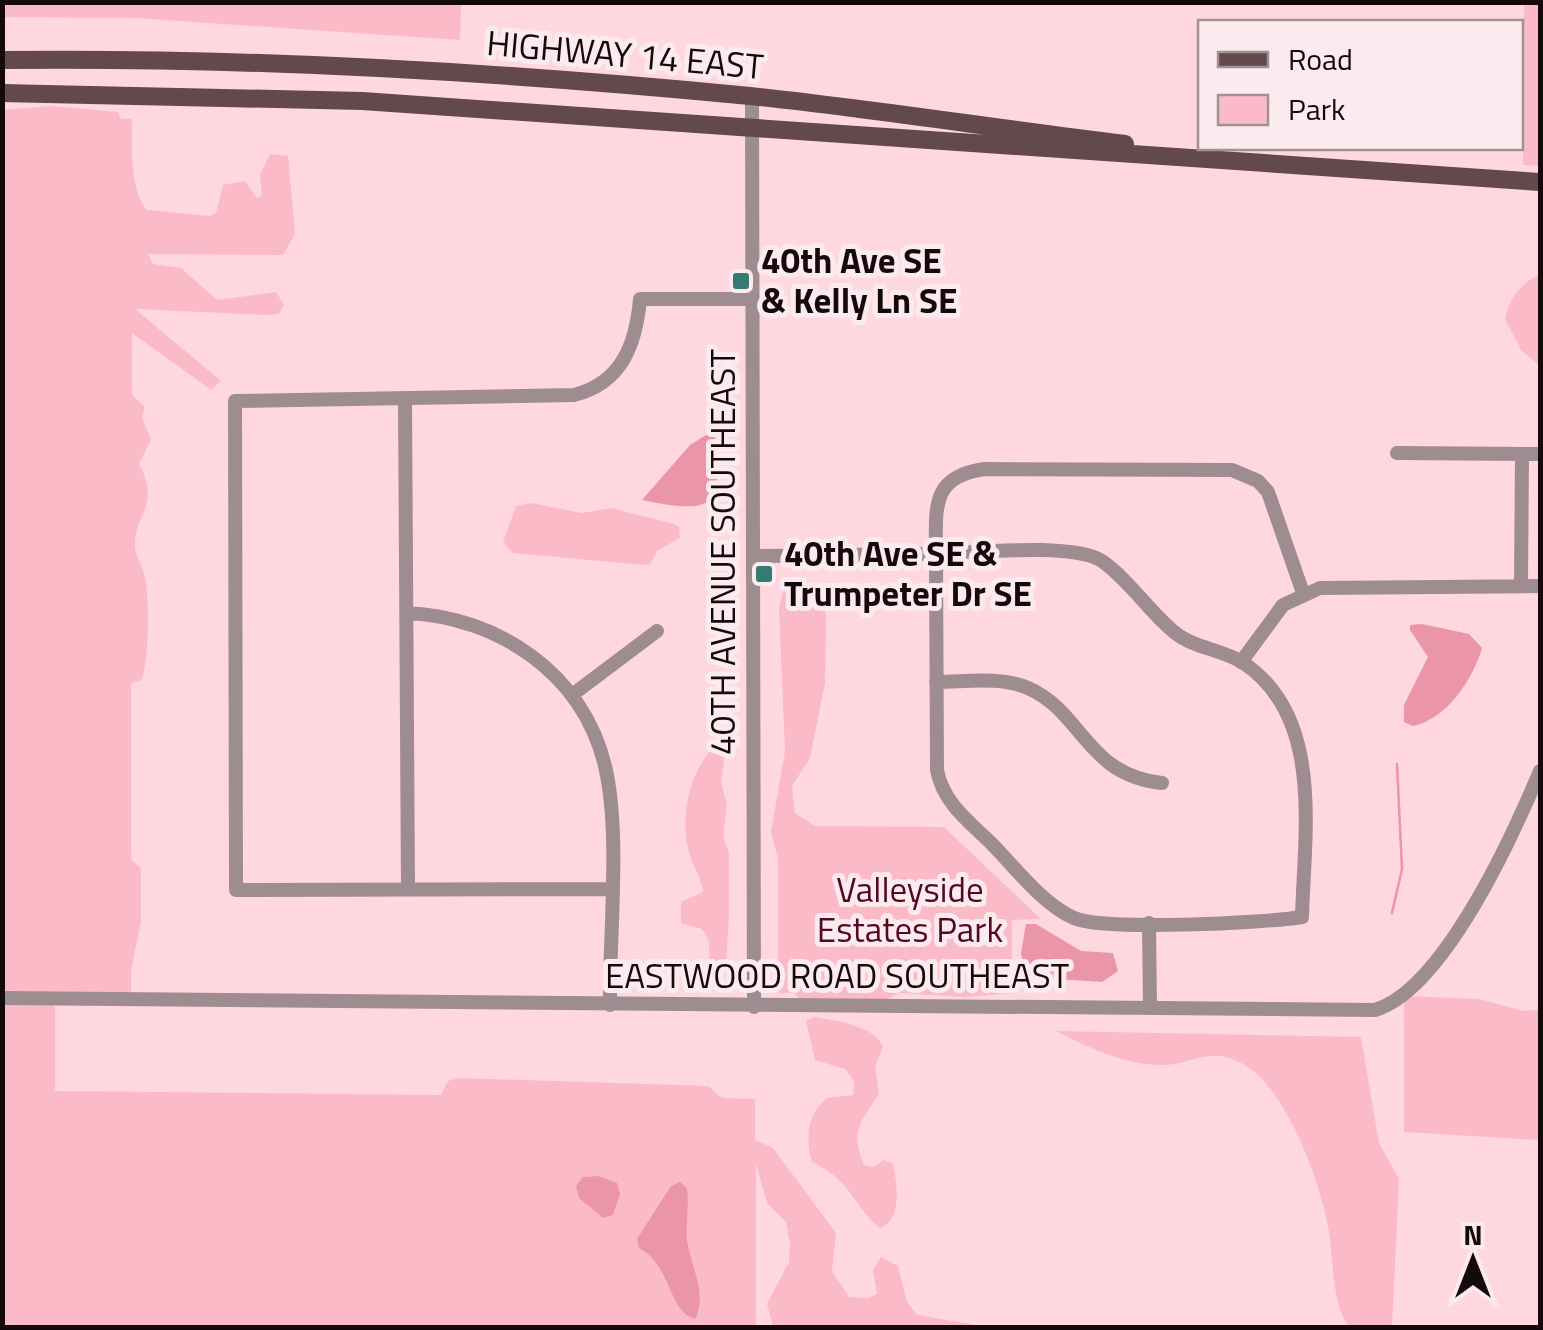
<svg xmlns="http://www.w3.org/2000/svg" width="1543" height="1330" font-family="'Titillium Web',sans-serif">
<rect width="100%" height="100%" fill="#ffd7df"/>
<!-- green -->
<path fill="#fbbac7" d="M 3,2 L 461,3 L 460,40 L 136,18 L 3,17 Z
M 1524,3 L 1540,3 L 1540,166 L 1523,165 Z
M 50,106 L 118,112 L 121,119 L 132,119 C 132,146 129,188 147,210 L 210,216 L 216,213 L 223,185 L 245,181 L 257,198 L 262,195 L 260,175 L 270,154 L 288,156 L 295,234 L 283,255 L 148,254 L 153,264 L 181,268 L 217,300 L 276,292 L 284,305 L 279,314 L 270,315 L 135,309 L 221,381 L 211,390 L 132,333 L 132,395 L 145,407 L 142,418 L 151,439 L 139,464 C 162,507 133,514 135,547 C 136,558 143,566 145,577 C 150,607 149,651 142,680 L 131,683 L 131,859 L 141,869 L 141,922 L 131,970 L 131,1000 L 55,998 L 55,1091 L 441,1095 L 448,1081 L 459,1078 L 708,1086 L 722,1098 L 755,1099 L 755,1140 L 773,1148 L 836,1233 L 832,1271 L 849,1297 L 868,1298 L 877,1294 L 873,1270 L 881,1257 L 898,1266 L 907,1302 L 917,1315 L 987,1327 L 773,1327 L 767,1304 L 789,1262 L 790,1244 L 786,1222 L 767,1203 L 756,1164 L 756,1327 L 3,1327 L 2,110 Z
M 1540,274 L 1540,366 L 1521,350 L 1505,319 C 1510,297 1520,284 1540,274 Z
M 531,503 L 582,513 L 611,508 L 674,524 L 679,527 L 680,538 L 658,550 L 650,564 L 644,565 L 513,553 L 503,542 L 516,506 Z
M 794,586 L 810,586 L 822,594 L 826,614 L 825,683 L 810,758 L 792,786 L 795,813 L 815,826 L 944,827 L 1041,919 L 1012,920 L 1012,993 L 965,997 L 899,993 L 880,1003 L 801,1000 L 794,993 L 778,993 L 778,859 L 771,832 L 785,751 L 779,609 L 783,592 Z
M 726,744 L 721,783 L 727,804 L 723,836 L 729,853 L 729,915 L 726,966 L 717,977 L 710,972 L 709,942 L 702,929 L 681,923 L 681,902 L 703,892 C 701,875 691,864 688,848 C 680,812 690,772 715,745 Z
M 1404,996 L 1478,999 L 1524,1011 L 1540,1009 L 1540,1140 L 1404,1132 Z
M 814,1017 C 837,1021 874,1025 883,1047 L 875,1066 L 879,1094 C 862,1121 849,1129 864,1165 L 874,1167 L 884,1160 L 893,1164 C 897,1184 903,1221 879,1228 C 850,1201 853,1182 812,1162 C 805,1137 807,1115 827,1098 L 853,1095 L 854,1081 L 845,1069 L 815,1060 L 806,1021 Z
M 1056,1031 L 1361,1037 L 1379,1143 L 1399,1179 L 1392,1327 L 1349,1327 C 1331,1302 1334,1262 1329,1232 C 1322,1185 1287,1090 1245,1065 C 1208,1043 1191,1067 1157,1065 C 1118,1062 1090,1048 1056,1031 Z"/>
<!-- water -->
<path fill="#ea95a8" d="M 714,430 C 723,505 719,516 642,500 L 690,445 Z
M 1422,624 L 1469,634 L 1482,648 C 1473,679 1447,719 1413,726 L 1404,722 L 1404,705 L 1428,657 L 1410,630 L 1410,625 Z
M 1026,924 L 1036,924 L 1081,951 L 1113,953 L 1118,971 L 1102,982 L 1027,977 L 1021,953 Z
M 598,1176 L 617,1183 L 620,1194 L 613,1215 L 603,1218 L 579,1198 L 576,1186 L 583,1177 Z
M 680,1182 L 687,1188 C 690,1207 684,1227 688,1246 C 693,1271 707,1295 695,1319 C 668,1312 672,1265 639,1248 L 637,1239 L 671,1186 Z"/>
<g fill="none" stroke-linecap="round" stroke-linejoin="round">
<!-- stream -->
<path stroke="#ea95a8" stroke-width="2.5" d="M 1392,913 L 1402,869 L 1397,764"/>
<!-- minor -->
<path stroke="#9e8d90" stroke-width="14" d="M 752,97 L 754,1007
M 405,400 L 408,890
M 1397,453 L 1540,454
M 753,556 L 923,554 L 936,554 C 973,553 1073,542 1102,561 C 1129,580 1148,610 1173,631 C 1192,648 1221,649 1242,662 C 1325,716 1304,834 1302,917 C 1265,923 1103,931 1074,918 C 1042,904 1014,866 990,842 C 967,820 943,802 937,770 L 936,554 C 936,509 930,476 985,469 L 1232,470 L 1258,481 L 1268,492 L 1303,593
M 1521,585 L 1522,454
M 407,613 C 499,617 583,674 605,766 C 621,834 609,934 610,1005
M 1241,662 L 1283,605 L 1320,588 L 1540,586
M 936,682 C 965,682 1000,676 1028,688 C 1083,712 1086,775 1162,783
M 572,695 L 657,631
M 610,889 L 236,890 L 235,401 L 574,395 C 622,383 636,344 640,299 L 752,299
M 1149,923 L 1150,1008
M 2,998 L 1375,1010 C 1444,989 1513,835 1540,771"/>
<!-- major -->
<path stroke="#63484e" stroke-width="18" d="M 2,60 C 251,57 502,72 750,96 C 875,109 1000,129 1125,144
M 2,93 L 362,101 L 1540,182"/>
</g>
<!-- markers -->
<g fill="#347b73" stroke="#fcebee" stroke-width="4">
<rect x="731" y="271" width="20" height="20" rx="5"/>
<rect x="754" y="564" width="20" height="20" rx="5"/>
</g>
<g text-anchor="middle" stroke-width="10" stroke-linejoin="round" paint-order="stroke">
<!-- street labels -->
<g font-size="35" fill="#16090c" stroke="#fcebee">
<text transform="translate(625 55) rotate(5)" y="12">HIGHWAY 14 EAST</text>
<text transform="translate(723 552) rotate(-90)" y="12">40TH AVENUE SOUTHEAST</text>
<text x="837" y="988">EASTWOOD ROAD SOUTHEAST</text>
</g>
<!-- poi labels -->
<g font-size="35" font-weight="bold" fill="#16090c" stroke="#fcebee" text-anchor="start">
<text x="761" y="273">40th Ave SE<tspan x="761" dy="40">&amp; Kelly Ln SE</tspan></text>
<text x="784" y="566">40th Ave SE &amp;<tspan x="784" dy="40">Trumpeter Dr SE</tspan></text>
</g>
<!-- park labels -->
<g font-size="35" fill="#530724" stroke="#fcebee">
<text x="910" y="902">Valleyside<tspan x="910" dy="40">Estates Park</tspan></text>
</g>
</g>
<!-- border -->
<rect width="1543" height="1330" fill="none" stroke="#16090c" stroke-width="10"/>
<!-- legend -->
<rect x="1198" y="20" width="325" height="130" fill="#fcebee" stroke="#a09194" stroke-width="2.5"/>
<rect x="1218" y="52" width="50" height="15" fill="#63484e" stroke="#a09194" stroke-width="2.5"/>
<text x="1288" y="70" font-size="30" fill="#16090c">Road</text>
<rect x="1218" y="95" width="50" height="30" fill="#fbbac7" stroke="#a09194" stroke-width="2.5"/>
<text x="1288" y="120" font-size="30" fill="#16090c">Park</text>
<!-- north arrow -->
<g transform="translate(1473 1260)" stroke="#fcebee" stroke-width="8" paint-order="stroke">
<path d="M0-8L18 38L0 25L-18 38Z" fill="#16090c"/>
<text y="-15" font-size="28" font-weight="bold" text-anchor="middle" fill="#16090c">N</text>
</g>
</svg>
